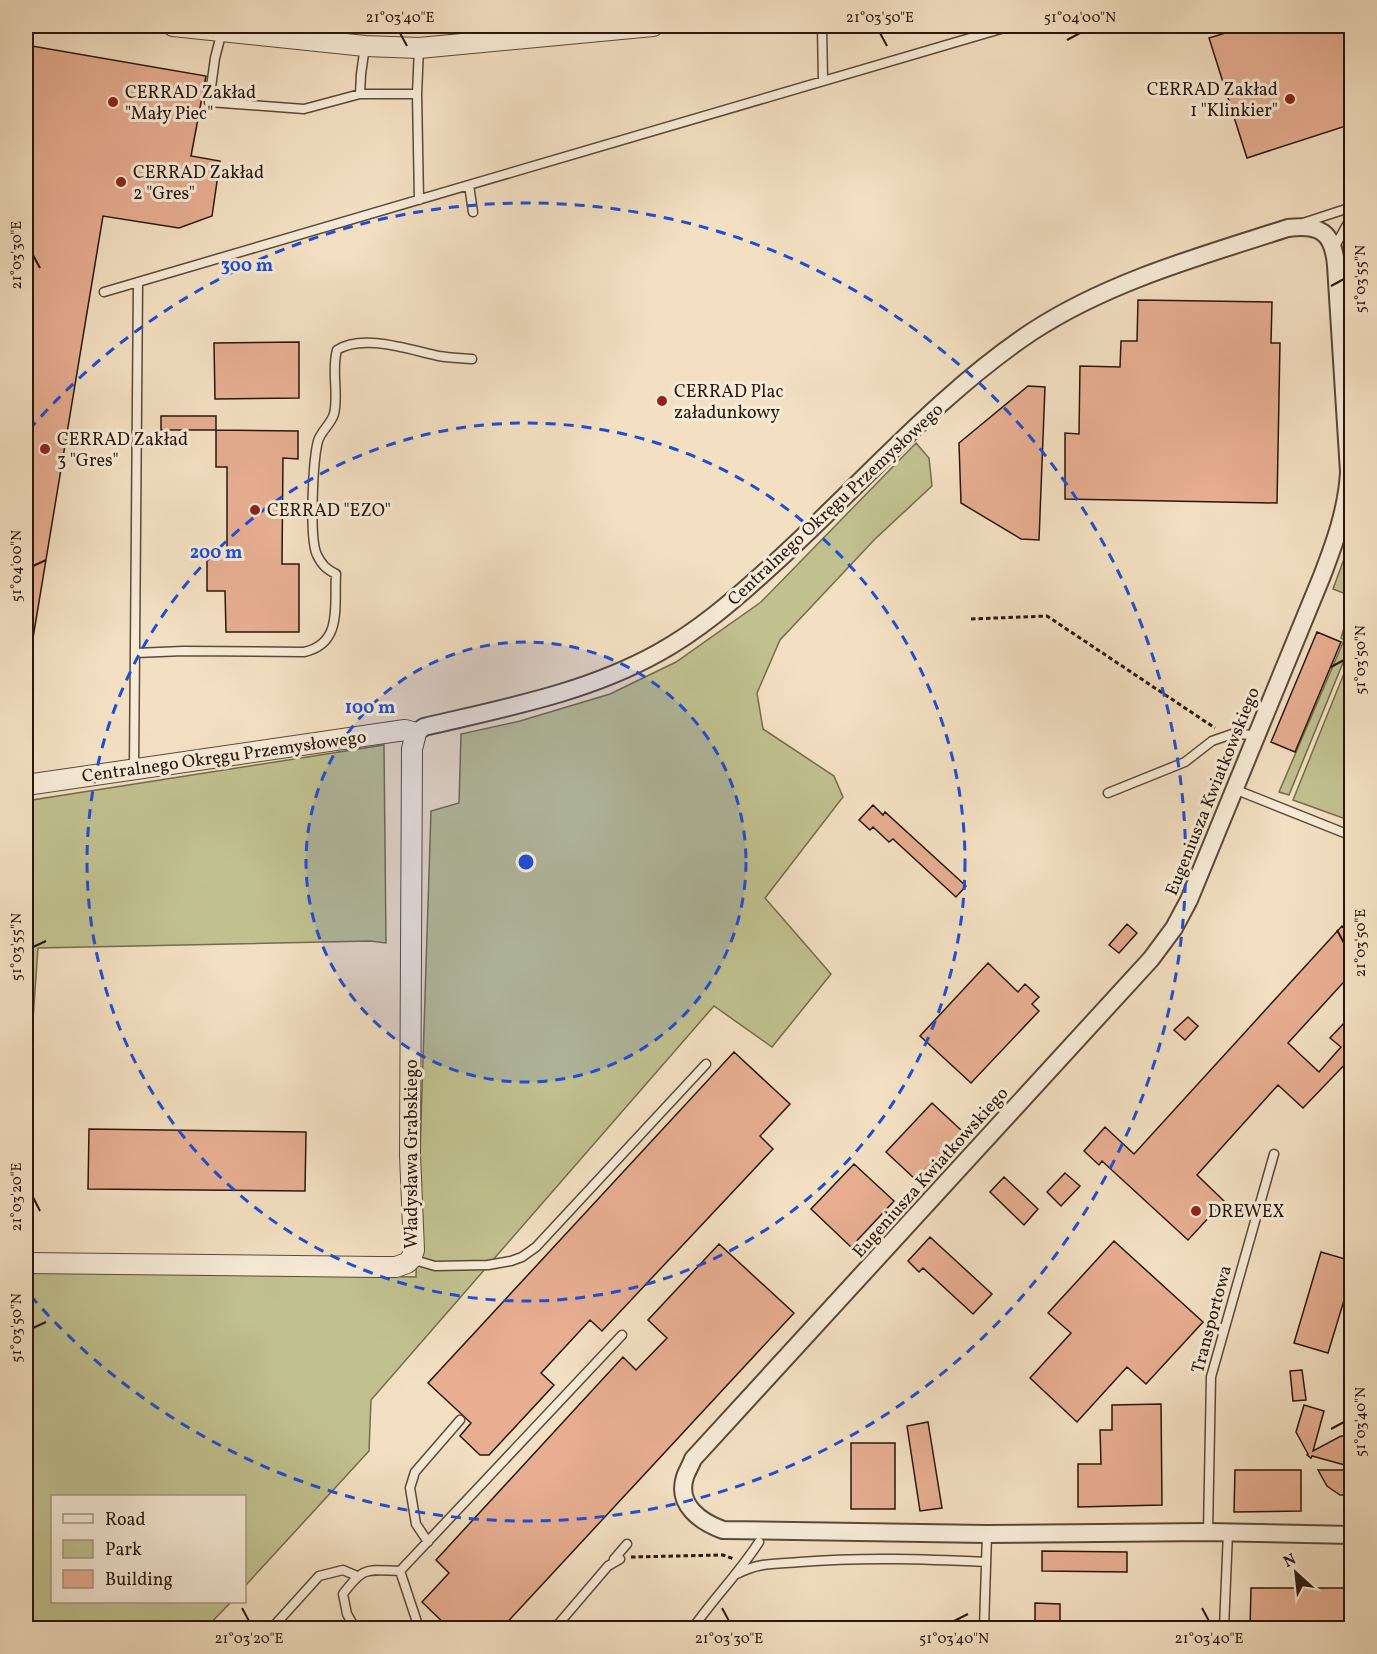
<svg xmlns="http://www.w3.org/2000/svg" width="1377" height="1654" font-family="Vollkorn,serif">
<rect width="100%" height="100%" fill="#f3e0c2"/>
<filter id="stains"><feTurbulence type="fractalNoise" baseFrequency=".00333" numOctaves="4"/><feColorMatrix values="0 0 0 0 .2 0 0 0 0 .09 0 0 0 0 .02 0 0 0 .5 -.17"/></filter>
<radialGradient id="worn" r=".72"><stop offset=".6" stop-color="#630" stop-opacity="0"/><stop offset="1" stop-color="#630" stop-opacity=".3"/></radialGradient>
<!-- green -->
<path fill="#c1c18f" stroke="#746c4d" stroke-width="1.5" d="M 916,443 L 929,458 L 932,486 L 875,539 L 780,640 L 757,693 L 763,729 L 834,776 L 843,797 L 765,898 L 831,974 L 772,1047 L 714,1006 L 371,1400 L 369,1451 L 245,1586 L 244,1496 L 52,1496 L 52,1602 L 231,1602 L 206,1628 L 26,1628 L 26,1271 L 416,1277 L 431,811 L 459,803 L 461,734 L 520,721 L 610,694 L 676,662 L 761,602 Z
M 1351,540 L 1351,596 L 1333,589 Z
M 1351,605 L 1351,643 L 1289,795 L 1279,792 L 1344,640 L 1341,638 Z
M 1351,656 L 1351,821 L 1293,800 Z
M 384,745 L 386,943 L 370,941 L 38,948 L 26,1120 L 26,801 Z"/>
<!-- building -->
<path fill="#e7ae91" stroke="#28170b" stroke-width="1.5" d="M 1242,26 L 1352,26 L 1352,124 L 1247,158 L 1209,38 L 1242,28 Z
M 26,45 L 206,76 L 191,156 L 220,161 L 212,216 L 179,228 L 103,216 L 32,644 L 26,644 Z
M 1138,300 L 1272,302 L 1271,343 L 1280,343 L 1277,503 L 1065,499 L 1065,433 L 1079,434 L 1080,366 L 1120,367 L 1121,341 L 1137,341 Z
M 299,342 L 299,398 L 215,399 L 214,343 Z
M 1028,386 L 1045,387 L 1039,540 L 1021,539 L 961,503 L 959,443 Z
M 161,416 L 216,416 L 216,430 L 161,430 Z
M 216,430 L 298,431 L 298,459 L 283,458 L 282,564 L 299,564 L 299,632 L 226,632 L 225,591 L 207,591 L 207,552 L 227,552 L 227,467 L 216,467 Z
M 1317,632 L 1341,642 L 1295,752 L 1271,742 Z
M 873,805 L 883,815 L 885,812 L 966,886 L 956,897 L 893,839 L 889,842 L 873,827 L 870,830 L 859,820 Z
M 1127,924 L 1137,933 L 1119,953 L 1109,945 Z
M 1342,926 L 1352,935 L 1352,973 L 1288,1043 L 1319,1072 L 1341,1047 L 1330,1038 L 1345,1022 L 1352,1028 L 1352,1057 L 1303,1108 L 1278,1085 L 1197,1175 L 1224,1201 L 1188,1240 L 1102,1161 L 1099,1165 L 1084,1151 L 1105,1127 L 1134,1154 Z
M 988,963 L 1018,992 L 1025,984 L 1039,997 L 1032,1004 L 1039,1011 L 971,1083 L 920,1036 Z
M 1188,1017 L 1198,1026 L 1185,1040 L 1174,1030 Z
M 734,1052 L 790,1104 L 760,1136 L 773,1149 L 602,1331 L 590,1320 L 541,1373 L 554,1385 L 489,1455 L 480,1455 L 460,1436 L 471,1423 L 428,1383 Z
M 932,1103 L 962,1131 L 916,1180 L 886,1152 Z
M 89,1129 L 306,1132 L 305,1191 L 88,1189 Z
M 854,1164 L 894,1201 L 851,1247 L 811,1209 Z
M 1065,1173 L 1080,1186 L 1061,1206 L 1047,1192 Z
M 1004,1177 L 1038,1209 L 1024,1225 L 990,1192 Z
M 930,1237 L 992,1294 L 973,1314 L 923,1268 L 919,1272 L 908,1261 Z
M 1114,1241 L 1203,1322 L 1146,1384 L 1127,1367 L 1077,1422 L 1030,1378 L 1071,1333 L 1048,1313 Z
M 719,1244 L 794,1313 L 501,1629 L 450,1629 L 422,1602 L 449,1573 L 436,1560 L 623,1357 L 636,1370 L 667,1338 L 648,1320 Z
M 1321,1252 L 1352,1261 L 1352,1274 L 1328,1353 L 1294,1343 Z
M 1302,1370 L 1306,1400 L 1293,1401 L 1290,1371 Z
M 1161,1404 L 1162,1505 L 1078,1507 L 1078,1464 L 1101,1464 L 1100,1430 L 1112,1430 L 1112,1405 Z
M 1304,1405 L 1324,1411 L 1313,1451 L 1341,1436 L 1352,1436 L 1352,1467 L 1312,1456 L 1311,1458 L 1307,1455 L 1308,1454 L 1296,1432 Z
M 928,1422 L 942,1508 L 920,1511 L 907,1426 Z
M 851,1443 L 895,1443 L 895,1509 L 851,1509 Z
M 1235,1470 L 1301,1470 L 1301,1511 L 1234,1512 Z
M 1318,1470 L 1352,1470 L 1352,1495 L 1340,1495 L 1327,1486 Z
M 1042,1551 L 1127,1552 L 1127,1572 L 1042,1571 Z
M 1251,1588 L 1352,1588 L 1352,1629 L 1250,1629 Z
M 1035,1603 L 1060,1604 L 1060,1629 L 1035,1629 Z"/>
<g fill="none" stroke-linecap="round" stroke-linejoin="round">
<!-- service casing -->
<g stroke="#5b4939" stroke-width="11">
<path id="service" d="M 822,26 L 823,81
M 222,31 L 215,58 L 209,102 L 304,109 L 360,94 L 417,94
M 360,94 L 361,74 L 365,46
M 469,185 L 473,212
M 419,200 L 417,94 L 419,48
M 1303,223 L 1352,207
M 1334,248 L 1352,216
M 104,292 L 1011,26
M 136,653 L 183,651 L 304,652 C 343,644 334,605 336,574 C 326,569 322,565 317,555 C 309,539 313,460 318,441 C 321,431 331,424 334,414 C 339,393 331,371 337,350 C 363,333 410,350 439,356 C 450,358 461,358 472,359
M 134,768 L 138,282
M 1234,789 L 1352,836
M 1108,793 L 1185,762 L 1212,741 L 1232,734 L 1256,735
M 411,1259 L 435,1266 L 488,1265 L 511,1261 L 522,1257 L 536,1247 L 706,1064
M 1208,1532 L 1211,1377 L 1274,1154
M 428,1542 L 416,1524 L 410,1488 L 415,1472 L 460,1420
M 614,1559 L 627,1544
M 400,1571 L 418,1625 L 421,1628
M 737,1574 C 759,1562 776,1564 800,1562 C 862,1557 924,1559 986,1562
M 272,1628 L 319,1576 L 343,1570 L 357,1576
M 355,1628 L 347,1614 L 343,1594 C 364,1566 366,1570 400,1571 L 622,1335
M 555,1628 L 608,1566 L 620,1559
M 693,1628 C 714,1598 739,1573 759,1542
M 984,1628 L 987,1534
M 1224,1628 L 1228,1532"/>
</g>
<!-- minor casing -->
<g stroke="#5b4939" stroke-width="20">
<path id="minor" d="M 416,733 L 424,727 C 504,708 586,693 658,653 C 698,631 733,601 767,570 C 855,492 935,396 1033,331 C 1110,281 1201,256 1288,228 C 1320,224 1333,232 1336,265 L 1349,472 C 1347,509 1335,542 1322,576 L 1189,900 L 1174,928 L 1151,959 L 693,1459 C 691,1465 687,1471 685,1477 C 676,1505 701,1522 723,1530 L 987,1534 L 1208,1532 L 1352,1535"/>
</g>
<!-- tertiary casing -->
<g stroke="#5b4939" stroke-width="22">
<path id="tertiary" d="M 173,26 L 365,46 L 419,48 L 653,26
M 26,785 L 405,730 L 416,733 L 412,749 L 410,1155 L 414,1250 L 411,1259 L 407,1263 L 396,1267 L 378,1267 L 26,1263"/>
</g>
<!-- path -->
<path stroke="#28170b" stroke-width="3" stroke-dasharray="4.5 3" stroke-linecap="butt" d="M 971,619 L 1047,616 L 1215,728
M 631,1557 L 723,1555 L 734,1559"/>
<!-- service -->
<use href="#service" stroke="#f7ebd7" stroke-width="8"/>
<!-- minor -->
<use href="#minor" stroke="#f7ebd7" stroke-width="16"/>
<!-- tertiary -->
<use href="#tertiary" stroke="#f7ebd7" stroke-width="20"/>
</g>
<!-- ticks -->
<path fill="none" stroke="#28170b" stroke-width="2" d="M 400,33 L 407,46M 880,33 L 887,46M 1067,40 L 1080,33M 33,255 L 40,268M 1331,286 L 1344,279M 33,566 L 46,560M 1331,667 L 1344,660M 1337,930 L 1344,943M 33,947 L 46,941M 33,1197 L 40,1211M 33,1328 L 46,1322M 1331,1429 L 1344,1422M 242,1608 L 249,1621M 722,1608 L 729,1621M 1202,1608 L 1209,1621M 954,1621 L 968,1614"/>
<!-- distance rings -->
<circle cx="526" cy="862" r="220" fill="#1d4ed8" fill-opacity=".12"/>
<g fill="none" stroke="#1d4ed8" stroke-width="3" stroke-dasharray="10 8">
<circle cx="526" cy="862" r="220"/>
<circle cx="526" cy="862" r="439"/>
<path d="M29 430A659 659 0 1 1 29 1294"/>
</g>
<!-- markers -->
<g fill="#8f2418" stroke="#f7ebd7" stroke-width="2">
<circle cx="1290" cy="99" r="6"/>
<circle cx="113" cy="102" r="6"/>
<circle cx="121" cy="182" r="6"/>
<circle cx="662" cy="401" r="6"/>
<circle cx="45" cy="449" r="6"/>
<circle cx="255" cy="510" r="6"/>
<circle cx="1196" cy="1211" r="6"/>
</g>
<g text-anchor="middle" stroke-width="6" stroke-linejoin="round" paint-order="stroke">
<!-- poi labels -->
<g font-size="18" fill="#28170b" stroke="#f7ebd7" text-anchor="start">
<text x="1278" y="95" text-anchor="end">CERRAD Zakład<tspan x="1278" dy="21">1 "Klinkier"</tspan></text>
<text x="125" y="98">CERRAD Zakład<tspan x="125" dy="21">"Mały Piec"</tspan></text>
<text x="133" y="178">CERRAD Zakład<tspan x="133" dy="21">2 "Gres"</tspan></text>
<text x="674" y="397">CERRAD Plac<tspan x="674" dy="21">załadunkowy</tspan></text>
<text x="57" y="445">CERRAD Zakład<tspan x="57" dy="21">3 "Gres"</tspan></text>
<text x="267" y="516">CERRAD "EZO"</text>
<text x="1208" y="1217">DREWEX</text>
</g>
<!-- street labels -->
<g font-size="18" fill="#28170b" stroke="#f7ebd7">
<text transform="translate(835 504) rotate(-43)" y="6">Centralnego Okręgu Przemysłowego</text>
<text transform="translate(224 756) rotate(-8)" y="6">Centralnego Okręgu Przemysłowego</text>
<text transform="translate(1212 791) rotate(-68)" y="6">Eugeniusza Kwiatkowskiego</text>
<text transform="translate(411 1154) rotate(-90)" y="6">Władysława Grabskiego</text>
<text transform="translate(930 1172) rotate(-48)" y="6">Eugeniusza Kwiatkowskiego</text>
<text transform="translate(1211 1319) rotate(-75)" y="6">Transportowa</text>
</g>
</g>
<circle cx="526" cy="862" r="9" fill="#1d4ed8" stroke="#f7ebd7" stroke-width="3"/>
<g font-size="18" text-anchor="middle" font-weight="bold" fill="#1d4ed8" stroke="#f7ebd7" stroke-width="6" stroke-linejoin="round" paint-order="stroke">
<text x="247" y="271">300 m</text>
<text x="216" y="558">200 m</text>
<text x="370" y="713">100 m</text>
</g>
<!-- margin -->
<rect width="1377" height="1654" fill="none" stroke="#f3e0c2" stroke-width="66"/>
<!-- legend -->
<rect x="51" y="1495" width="195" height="108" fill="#f7ebd7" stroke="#a49685" stroke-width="1.5"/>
<rect x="63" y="1514" width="30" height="9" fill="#f7ebd7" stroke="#a49685" stroke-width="1.5"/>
<text x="105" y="1525" font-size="18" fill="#28170b">Road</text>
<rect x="63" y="1540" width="30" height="18" fill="#c1c18f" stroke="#a49685" stroke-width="1.5"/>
<text x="105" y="1555" font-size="18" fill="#28170b">Park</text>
<rect x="63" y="1570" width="30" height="18" fill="#e7ae91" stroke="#a49685" stroke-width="1.5"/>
<text x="105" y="1585" font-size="18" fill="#28170b">Building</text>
<!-- north arrow -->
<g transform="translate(1296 1573) rotate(333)" stroke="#f7ebd7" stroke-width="4.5" paint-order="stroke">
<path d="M0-4.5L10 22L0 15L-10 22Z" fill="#28170b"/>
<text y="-9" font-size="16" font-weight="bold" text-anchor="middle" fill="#28170b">N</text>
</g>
<rect x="33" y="33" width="1311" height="1588" fill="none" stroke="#28170b" stroke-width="2"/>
<g font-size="15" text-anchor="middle" fill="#28170b">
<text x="400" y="22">21°03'40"E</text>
<text x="880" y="22">21°03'50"E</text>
<text x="1080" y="22">51°04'00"N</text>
<text transform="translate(16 255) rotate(-90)" y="5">21°03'30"E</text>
<text transform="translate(1360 279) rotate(-90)" y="5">51°03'55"N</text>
<text transform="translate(16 566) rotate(-90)" y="5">51°04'00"N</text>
<text transform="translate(1360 660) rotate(-90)" y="5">51°03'50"N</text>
<text transform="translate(1360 943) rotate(-90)" y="5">21°03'50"E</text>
<text transform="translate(16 947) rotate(-90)" y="5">51°03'55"N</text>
<text transform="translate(16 1197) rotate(-90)" y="5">21°03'20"E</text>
<text transform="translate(16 1328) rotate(-90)" y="5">51°03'50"N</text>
<text transform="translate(1360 1422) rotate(-90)" y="5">51°03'40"N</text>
<text x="249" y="1643">21°03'20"E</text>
<text x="729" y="1643">21°03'30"E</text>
<text x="954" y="1643">51°03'40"N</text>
<text x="1209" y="1643">21°03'40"E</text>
</g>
<rect width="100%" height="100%" filter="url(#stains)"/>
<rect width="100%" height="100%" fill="url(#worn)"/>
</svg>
